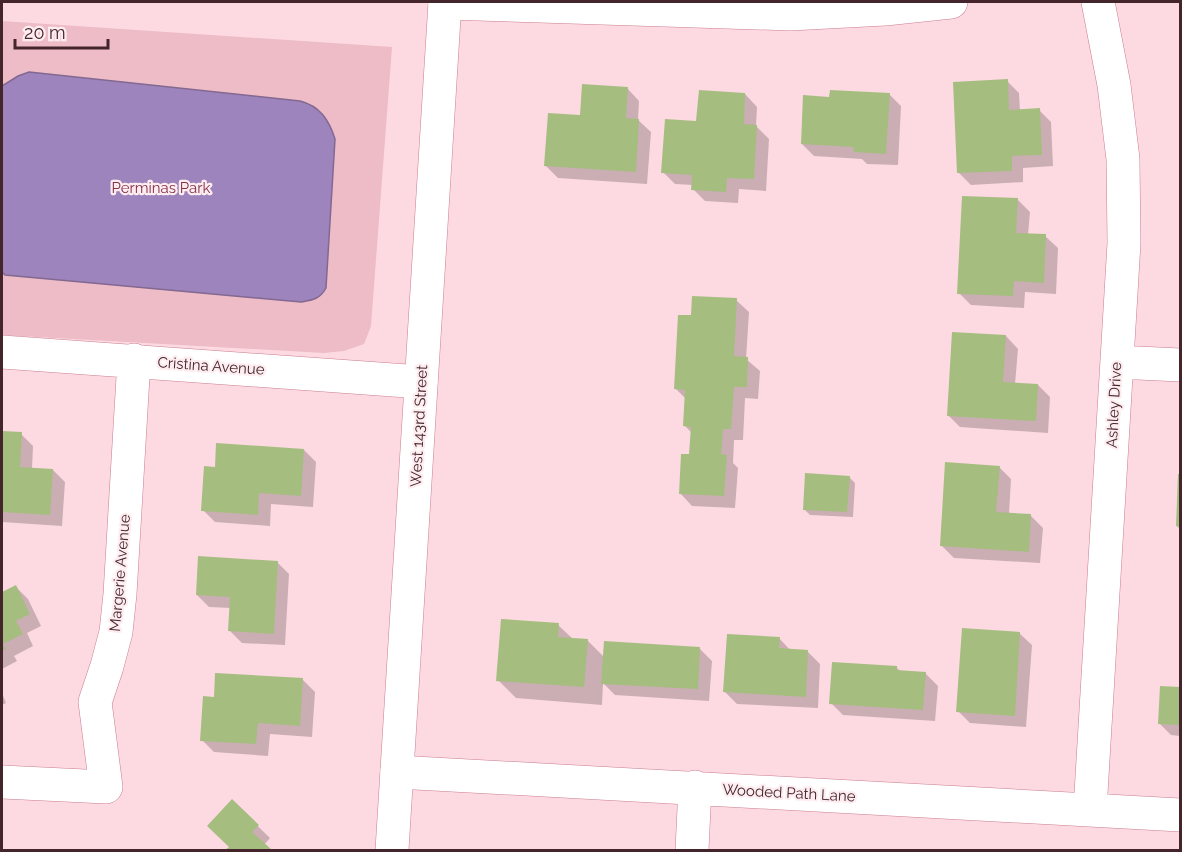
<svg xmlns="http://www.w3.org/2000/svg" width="1182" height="852" font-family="Raleway,sans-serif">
<rect width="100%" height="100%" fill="#fddae1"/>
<!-- green -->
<path fill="#edbcc6" d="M 2,21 L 392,47 L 371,326 L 364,344 L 344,351 L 324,353 L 2,335 Z"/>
<!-- water -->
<path fill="#9e84bc" stroke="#836891" stroke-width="1.5" d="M 29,72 L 300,101 C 320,106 329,120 335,139 L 326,288 C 320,299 313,300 301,302 L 5,275 L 2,272 L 2,86 L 18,76 Z"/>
<!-- shadow -->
<path fill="#0003" d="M 1007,81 L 1019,93 L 1020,111 L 1039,110 L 1051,122 L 1053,166 L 1023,168 L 1023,182 L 971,185 L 958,172 Z
M 627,88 L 639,101 L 638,120 L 651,132 L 647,184 L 558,178 L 546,166 L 581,116 Z
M 745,94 L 757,107 L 756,126 L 769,139 L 766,191 L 739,189 L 738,203 L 705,201 L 693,189 L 693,185 L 675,184 L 663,172 L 698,123 Z
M 889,94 L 901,106 L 898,165 L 867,164 L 862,159 L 814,156 L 802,144 L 830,98 Z
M 1018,200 L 1030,212 L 1028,235 L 1045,236 L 1058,248 L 1056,294 L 1025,292 L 1024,308 L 971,305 L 959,293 Z
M 736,300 L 749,312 L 746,359 L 760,371 L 758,399 L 745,398 L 743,440 L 734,440 L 733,463 L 738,468 L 735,508 L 692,506 L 680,493 L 691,456 L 692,433 L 685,426 L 686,399 L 676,389 L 692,317 Z
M 1006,336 L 1018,349 L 1015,384 L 1038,385 L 1050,397 L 1048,433 L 960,427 L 948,415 Z
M 2,432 L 21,434 L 33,446 L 32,469 L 53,470 L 65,482 L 62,526 L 2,522 Z
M 304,450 L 316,462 L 313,507 L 271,504 L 270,526 L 215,522 L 203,510 L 216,469 Z
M 999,467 L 1011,479 L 1009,514 L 1031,516 L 1043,528 L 1040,563 L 954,558 L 941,545 Z
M 1180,475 L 1180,529 L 1177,526 Z
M 849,477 L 855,483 L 853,517 L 810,515 L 804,509 Z
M 277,562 L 289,574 L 285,645 L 242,643 L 230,631 L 231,608 L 209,607 L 197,595 Z
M 16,587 L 28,599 L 41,626 L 27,633 L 33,646 L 14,656 L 17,661 L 2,669 L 2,594 Z
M 558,625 L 573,639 L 587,640 L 604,657 L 700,649 L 712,661 L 709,701 L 615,695 L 603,683 L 602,705 L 516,698 L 498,680 Z
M 1019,633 L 1032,645 L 1026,727 L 970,723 L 958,711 Z
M 779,638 L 791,651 L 808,652 L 820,664 L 818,708 L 737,704 L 725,692 Z
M 896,667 L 901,672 L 926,674 L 938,686 L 935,721 L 843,715 L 831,703 Z
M 303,680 L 315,692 L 312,737 L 270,734 L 268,756 L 214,752 L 202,740 L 215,698 Z
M 1161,688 L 1180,689 L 1180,736 L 1171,735 L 1159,723 Z
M 2,693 L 6,703 L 2,705 Z
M 232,801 L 270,838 L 264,845 L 269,850 L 227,850 L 231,847 Z"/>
<!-- building -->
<path fill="#a6bd80" d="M 1008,79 L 1009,110 L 1040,108 L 1042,155 L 1012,156 L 1012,171 L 957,173 L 953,82 Z
M 582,84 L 628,87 L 626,118 L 639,119 L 636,172 L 544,166 L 548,113 L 580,115 Z
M 699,90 L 745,93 L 744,124 L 757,125 L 754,179 L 727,178 L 726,192 L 691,190 L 692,175 L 661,173 L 665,119 L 696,121 Z
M 830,90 L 890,93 L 886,154 L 854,152 L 853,147 L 801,144 L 803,95 L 829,97 Z
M 962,196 L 1018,198 L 1016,233 L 1046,234 L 1044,283 L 1014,281 L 1013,296 L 957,294 Z
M 692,296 L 737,298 L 734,356 L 748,357 L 747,387 L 734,387 L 731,429 L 723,429 L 721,454 L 727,455 L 724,496 L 679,494 L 681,454 L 689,454 L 691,427 L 683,426 L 685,390 L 674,389 L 678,315 L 691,315 Z
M 952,332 L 1006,335 L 1003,382 L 1038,384 L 1036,421 L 947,416 Z
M 2,431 L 22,432 L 20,467 L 53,469 L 50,515 L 2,512 Z
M 216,443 L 304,449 L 301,496 L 259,493 L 258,515 L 201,511 L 204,466 L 215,467 Z
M 945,462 L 1000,466 L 996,512 L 1031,514 L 1029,552 L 940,546 Z
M 805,473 L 850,476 L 847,512 L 803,510 Z
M 1178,474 L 1180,474 L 1180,527 L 1176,526 Z
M 198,556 L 278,561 L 274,634 L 228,631 L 230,597 L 196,595 Z
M 16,585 L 30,614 L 16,621 L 23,634 L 3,644 L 6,649 L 2,651 L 2,592 Z
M 501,619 L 559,623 L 558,637 L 588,639 L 584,687 L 496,681 Z
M 962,628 L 1020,632 L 1015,716 L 956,712 Z
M 727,634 L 780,637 L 779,648 L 808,650 L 806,697 L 723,692 Z
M 604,641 L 700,647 L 698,689 L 601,684 Z
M 832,662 L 897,666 L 897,670 L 926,672 L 923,710 L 829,704 Z
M 215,673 L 303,678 L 300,726 L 258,723 L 256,744 L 200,741 L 203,696 L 214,697 Z
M 1160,686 L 1180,687 L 1180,725 L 1158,724 Z
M 232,799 L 259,825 L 252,832 L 272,850 L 225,850 L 229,847 L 207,826 Z"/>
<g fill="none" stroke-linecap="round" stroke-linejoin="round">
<!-- minor casing -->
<g stroke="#ca7d8f" stroke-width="34">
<path id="minor" d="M 445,3 L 790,14 L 885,9 L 951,2
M 2,352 L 421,382
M 1117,362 L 1180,365
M 397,772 L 1180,815
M 2,782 L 106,787 L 95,702 L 107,666 L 116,632 L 120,594 L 134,360
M 1090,810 L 1124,243 L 1123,159 L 1114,85 L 1098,2
M 692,850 L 695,787"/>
</g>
<!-- secondary casing -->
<g stroke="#ca7d8f" stroke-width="34">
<path id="secondary" d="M 392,850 L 445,2"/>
</g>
<!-- minor -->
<use href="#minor" stroke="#fff" stroke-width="33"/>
<!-- secondary -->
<use href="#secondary" stroke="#fff" stroke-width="33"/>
</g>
<g text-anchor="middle" stroke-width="4.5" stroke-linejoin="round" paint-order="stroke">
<!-- park labels -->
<g font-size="15" fill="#84314a" stroke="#feedf0">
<text x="161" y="193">Perminas Park</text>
</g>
<!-- street labels -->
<g font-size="15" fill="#44252c" stroke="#feedf0">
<text transform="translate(211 366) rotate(4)" y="5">Cristina Avenue</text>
<text transform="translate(1114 405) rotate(-87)" y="5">Ashley Drive</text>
<text transform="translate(419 426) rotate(-87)" y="5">West 143rd Street</text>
<text transform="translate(120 573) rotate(-85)" y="5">Margerie Avenue</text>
<text transform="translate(789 793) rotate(3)" y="5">Wooded Path Lane</text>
</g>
</g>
<!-- border -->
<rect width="1182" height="852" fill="none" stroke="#44252c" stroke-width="6"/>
<!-- scale -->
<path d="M15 39v9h93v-9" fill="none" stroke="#44252c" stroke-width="3"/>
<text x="24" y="39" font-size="18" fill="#44252c" stroke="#feedf0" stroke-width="4.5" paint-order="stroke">20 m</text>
</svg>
